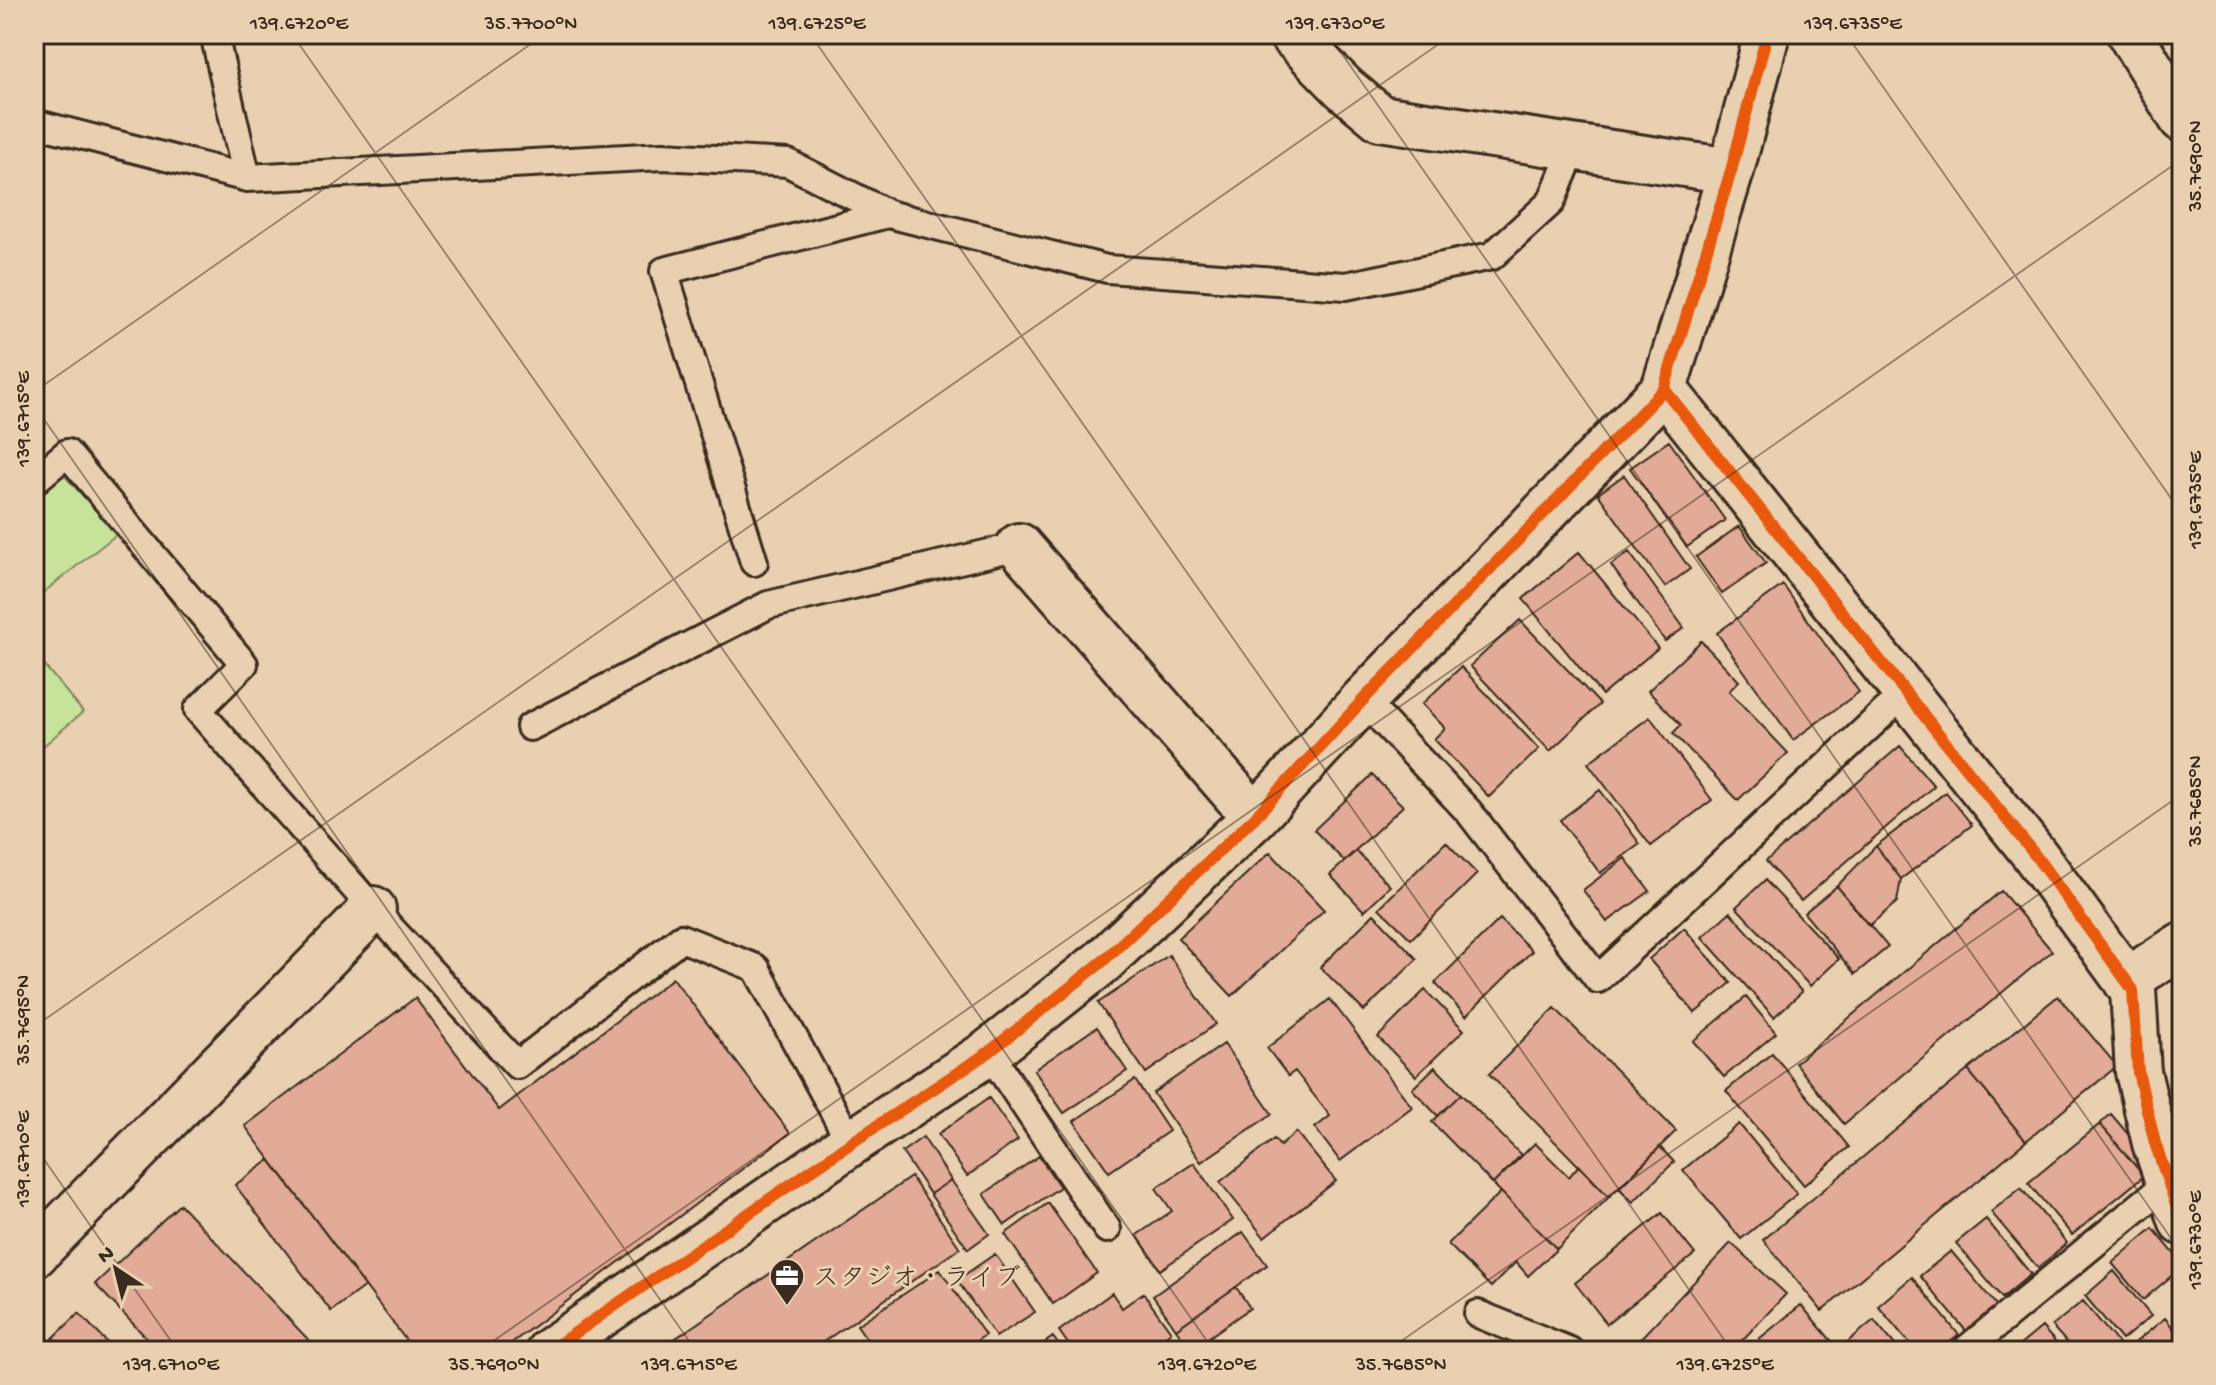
<svg xmlns="http://www.w3.org/2000/svg" width="2216" height="1385" font-family="'Gochi Hand','Klee One',sans-serif">
<rect width="100%" height="100%" fill="#e9d0b1"/>
<filter id="ink" filterUnits="userSpaceOnUse"><feTurbulence type="fractalNoise" baseFrequency=".0125" numOctaves="2"/><feDisplacementMap in="SourceGraphic" scale="16" xChannelSelector="R" yChannelSelector="G"/><feConvolveMatrix kernelMatrix="1 2 1 2 8 2 1 2 1" color-interpolation-filters="sRGB"/></filter>
<g filter="url(#ink)">
<!-- green -->
<path fill="#c7e39a" stroke="#81865c" stroke-width="2" d="M 64,475 L 117,534 L 34,600 L 34,500 Z
M 34,653 L 83,712 L 34,754 Z"/>
<!-- building -->
<path fill="#e2ab98" stroke="#3b2a1e" stroke-width="2" d="M 1669,441 L 1725,520 L 1687,547 L 1630,468 Z
M 1624,475 L 1690,569 L 1665,587 L 1598,494 Z
M 1739,526 L 1766,563 L 1722,594 L 1696,557 Z
M 1579,552 L 1658,648 L 1602,695 L 1523,599 Z
M 1629,552 L 1684,628 L 1665,641 L 1611,565 Z
M 1783,585 L 1859,692 L 1793,740 L 1717,633 Z
M 1520,620 L 1600,704 L 1550,751 L 1470,666 Z
M 1701,641 L 1739,681 L 1729,691 L 1788,753 L 1738,800 L 1673,733 L 1681,725 L 1648,691 Z
M 1461,667 L 1539,749 L 1489,797 L 1434,739 L 1445,728 L 1422,704 Z
M 1650,717 L 1712,800 L 1651,846 L 1588,763 Z
M 1900,746 L 1934,786 L 1801,901 L 1766,861 Z
M 1372,775 L 1403,806 L 1344,861 L 1314,830 Z
M 1600,790 L 1640,844 L 1600,873 L 1560,820 Z
M 1946,792 L 1972,825 L 1901,879 L 1876,846 Z
M 1446,842 L 1477,874 L 1411,939 L 1379,908 Z
M 1876,846 L 1901,879 L 1897,902 L 1869,926 L 1837,886 Z
M 1356,851 L 1390,886 L 1364,911 L 1330,875 Z
M 1270,852 L 1324,910 L 1232,996 L 1178,938 Z
M 1625,858 L 1650,891 L 1607,922 L 1583,890 Z
M 1765,880 L 1839,959 L 1810,986 L 1736,907 Z
M 1837,886 L 1888,947 L 1855,974 L 1804,913 Z
M 2001,891 L 2052,951 L 1844,1124 L 1795,1063 Z
M 1730,912 L 1802,992 L 1774,1017 L 1702,937 Z
M 1374,914 L 1417,959 L 1364,1011 L 1320,967 Z
M 1500,919 L 1532,951 L 1466,1016 L 1435,983 Z
M 1684,928 L 1731,983 L 1695,1013 L 1649,959 Z
M 1169,955 L 1216,1024 L 1146,1073 L 1098,1003 Z
M 673,978 L 790,1133 L 501,1351 L 414,1351 L 245,1126 L 415,998 L 499,1110 Z
M 1425,990 L 1464,1030 L 1416,1076 L 1378,1037 Z
M 2058,996 L 2117,1066 L 2026,1141 L 1968,1070 Z
M 1746,997 L 1776,1033 L 1724,1077 L 1693,1041 Z
M 1330,999 L 1412,1107 L 1340,1161 L 1315,1128 L 1330,1116 L 1295,1071 L 1288,1076 L 1267,1048 Z
M 1555,1008 L 1676,1131 L 1609,1197 L 1489,1074 Z
M 1097,1027 L 1127,1071 L 1064,1113 L 1034,1070 Z
M 1224,1044 L 1272,1114 L 1201,1162 L 1153,1093 Z
M 1772,1053 L 1849,1147 L 1804,1185 L 1726,1091 Z
M 1435,1067 L 1461,1094 L 1438,1116 L 1412,1089 Z
M 1968,1070 L 2026,1141 L 1822,1311 L 1763,1240 Z
M 1135,1080 L 1169,1131 L 1109,1172 L 1074,1121 Z
M 1461,1094 L 1521,1155 L 1493,1184 L 1432,1122 Z
M 989,1098 L 1018,1140 L 967,1176 L 938,1134 Z
M 2111,1114 L 2150,1160 L 2138,1169 L 2100,1124 Z
M 1739,1124 L 1797,1194 L 1741,1239 L 1683,1170 Z
M 2100,1124 L 2144,1176 L 2072,1235 L 2028,1183 Z
M 1296,1132 L 1336,1181 L 1264,1237 L 1220,1182 L 1274,1139 L 1280,1146 Z
M 923,1137 L 951,1180 L 930,1194 L 902,1152 Z
M 1535,1143 L 1569,1177 L 1579,1165 L 1609,1197 L 1557,1249 L 1493,1184 Z
M 1660,1147 L 1674,1162 L 1633,1202 L 1619,1188 Z
M 1039,1156 L 1060,1187 L 1005,1225 L 984,1194 Z
M 270,1160 L 365,1286 L 331,1311 L 235,1185 Z
M 1194,1163 L 1233,1220 L 1160,1270 L 1137,1235 L 1172,1211 L 1156,1188 Z
M 911,1177 L 960,1248 L 810,1351 L 657,1351 Z
M 951,1180 L 989,1234 L 968,1249 L 930,1194 Z
M 2021,1188 L 2067,1243 L 2038,1268 L 1991,1212 Z
M 1501,1192 L 1557,1249 L 1528,1276 L 1516,1262 L 1491,1287 L 1448,1244 Z
M 1048,1203 L 1097,1273 L 1053,1304 L 1005,1234 Z
M 180,1204 L 319,1351 L 159,1351 L 95,1284 Z
M 1662,1213 L 1695,1254 L 1607,1324 L 1575,1283 Z
M 1986,1219 L 2031,1274 L 2002,1298 L 1956,1243 Z
M 2153,1228 L 2182,1263 L 2182,1267 L 2143,1300 L 2112,1263 Z
M 1243,1232 L 1267,1265 L 1176,1329 L 1153,1296 Z
M 1731,1243 L 1786,1294 L 1732,1351 L 1644,1351 L 1636,1343 Z
M 1951,1251 L 1997,1306 L 1966,1331 L 1920,1276 Z
M 995,1254 L 1035,1312 L 996,1337 L 957,1280 Z
M 940,1270 L 985,1335 L 962,1351 L 923,1351 L 917,1343 L 906,1351 L 875,1351 L 857,1325 Z
M 2114,1271 L 2151,1316 L 2122,1340 L 2085,1296 Z
M 1912,1277 L 1959,1335 L 1939,1351 L 1916,1351 L 1878,1306 Z
M 1236,1287 L 1250,1308 L 1191,1350 L 1176,1329 Z
M 1112,1293 L 1122,1308 L 1143,1293 L 1171,1332 L 1144,1351 L 1073,1351 L 1059,1331 Z
M 2083,1301 L 2118,1343 L 2108,1351 L 2074,1351 L 2052,1326 Z
M 1801,1305 L 1835,1345 L 1828,1351 L 1769,1351 L 1759,1339 Z
M 79,1313 L 115,1351 L 40,1351 Z
M 2165,1318 L 2182,1339 L 2182,1351 L 2125,1351 Z
M 1874,1320 L 1900,1351 L 1851,1351 L 1845,1344 Z
M 2042,1327 L 2063,1351 L 2013,1351 Z
M 1053,1337 L 1063,1351 L 1033,1351 Z"/>
<g fill="none" stroke-linecap="round" stroke-linejoin="round">
<!-- lane casing -->
<g stroke="#3b2a1e" stroke-width="32">
<path id="lane" d="M 214,34 L 247,178 L 663,156 L 788,163 L 888,214 L 1107,269 L 1346,286 L 1492,256 L 1551,202 L 1574,147
M 34,123 L 247,178
M 34,481 L 67,453 L 244,664 L 198,710 L 373,909 L 517,1065 L 681,938 L 756,968 L 851,1143
M 754,562 L 664,271 L 888,214
M 1363,700 L 1469,812 L 1598,979 L 1905,693
M 530,727 L 768,605 L 1019,546
M 989,1052 L 1107,1229
M 1478,1314 L 1570,1351
M 1971,1351 L 1968,1348 L 2169,1182"/>
</g>
<!-- street casing -->
<g stroke="#3b2a1e" stroke-width="50">
<path id="street" d="M 1291,34 L 1344,88 L 1380,118 L 1731,171
M 2130,34 L 2182,119
M 1664,389 L 2035,855 L 2133,990 L 2138,1072 L 2155,1143 L 2182,1222
M 1019,546 L 1255,817
M 2126,981 L 2182,945
M 34,1255 L 373,909
M 549,1351 L 851,1143 L 989,1052 L 1102,962 L 1255,817 L 1363,700 L 1664,389 L 1731,171 L 1767,34"/>
</g>
<!-- lane -->
<use href="#lane" stroke="#e9d0b1" stroke-width="26"/>
<!-- street -->
<use href="#street" stroke="#e9d0b1" stroke-width="44"/>
<!-- cycleway casing -->
<g stroke="#e9d0b1" stroke-width="17">
<path id="cycleway" d="M 1664,389 L 2035,855 L 2133,990 L 2138,1072 L 2155,1143 L 2182,1222
M 549,1351 L 851,1143 L 989,1052 L 1102,962 L 1255,817 L 1363,700 L 1664,389 L 1731,171 L 1767,34"/>
</g>
<!-- cycleway -->
<use href="#cycleway" stroke="#e8590c" stroke-width="12"/>
</g>
</g>
<!-- ticks -->
<path fill="none" stroke="#3b2a1e" stroke-width="2" stroke-opacity="0.45" d="M 292,34 L 1214,1351M 810,34 L 1732,1351M 1328,34 L 2182,1254M 1846,34 L 2182,514M 34,392 L 545,34M 34,405 L 696,1351M 34,1027 L 1453,34M 34,1145 L 178,1351M 479,1351 L 2182,159M 1387,1351 L 2182,794"/>
<!-- icons -->
<defs>
<g id="office-pin" transform="scale(1.8)"><path d="M0 17L-7.5 6A9.5 9.5 0 1 1 7.5 6Z" fill="#3b2a1e" stroke="#e9d0b1"/><path d="M-6-3h4V-5.5h4V-3h4V5H-6ZM-1-4.5V-3h2v-1.5ZM-6 0V1H6V0Z" fill="#fff"/></g>
</defs>
<g fill-rule="evenodd">
<use href="#office-pin" x="787" y="1276"/>
</g>
<g text-anchor="middle" stroke-width="6" stroke-linejoin="round" paint-order="stroke">
<!-- poi labels -->
<g font-size="26" fill="#3b2a1e" stroke="#e9d0b1" text-anchor="start">
<text x="813" y="1285">スタジオ・ライブ</text>
</g>
</g>
<!-- margin -->
<rect width="2216" height="1385" fill="none" stroke="#e9d0b1" stroke-width="88"/>
<!-- north arrow -->
<g transform="translate(116 1269) rotate(325)" stroke="#e9d0b1" stroke-width="6" paint-order="stroke">
<path d="M0-6L14 30L0 20L-14 30Z" fill="#3b2a1e"/>
<text y="-12" font-size="22" font-weight="bold" text-anchor="middle" fill="#3b2a1e">N</text>
</g>
<rect x="44" y="44" width="2128" height="1297" fill="none" stroke="#3b2a1e" stroke-width="3"/>
<g font-size="20" text-anchor="middle" fill="#3b2a1e">
<text x="299" y="29">139.6720°E</text>
<text x="531" y="29">35.7700°N</text>
<text x="817" y="29">139.6725°E</text>
<text x="1335" y="29">139.6730°E</text>
<text x="1853" y="29">139.6735°E</text>
<text transform="translate(2194 166) rotate(-90)" y="7">35.7690°N</text>
<text transform="translate(22 419) rotate(-90)" y="7">139.6715°E</text>
<text transform="translate(2194 500) rotate(-90)" y="7">139.6735°E</text>
<text transform="translate(2194 801) rotate(-90)" y="7">35.7685°N</text>
<text transform="translate(22 1020) rotate(-90)" y="7">35.7695°N</text>
<text transform="translate(22 1159) rotate(-90)" y="7">139.6710°E</text>
<text transform="translate(2194 1240) rotate(-90)" y="7">139.6730°E</text>
<text x="171" y="1370">139.6710°E</text>
<text x="494" y="1370">35.7690°N</text>
<text x="689" y="1370">139.6715°E</text>
<text x="1207" y="1370">139.6720°E</text>
<text x="1401" y="1370">35.7685°N</text>
<text x="1725" y="1370">139.6725°E</text>
</g>
</svg>
